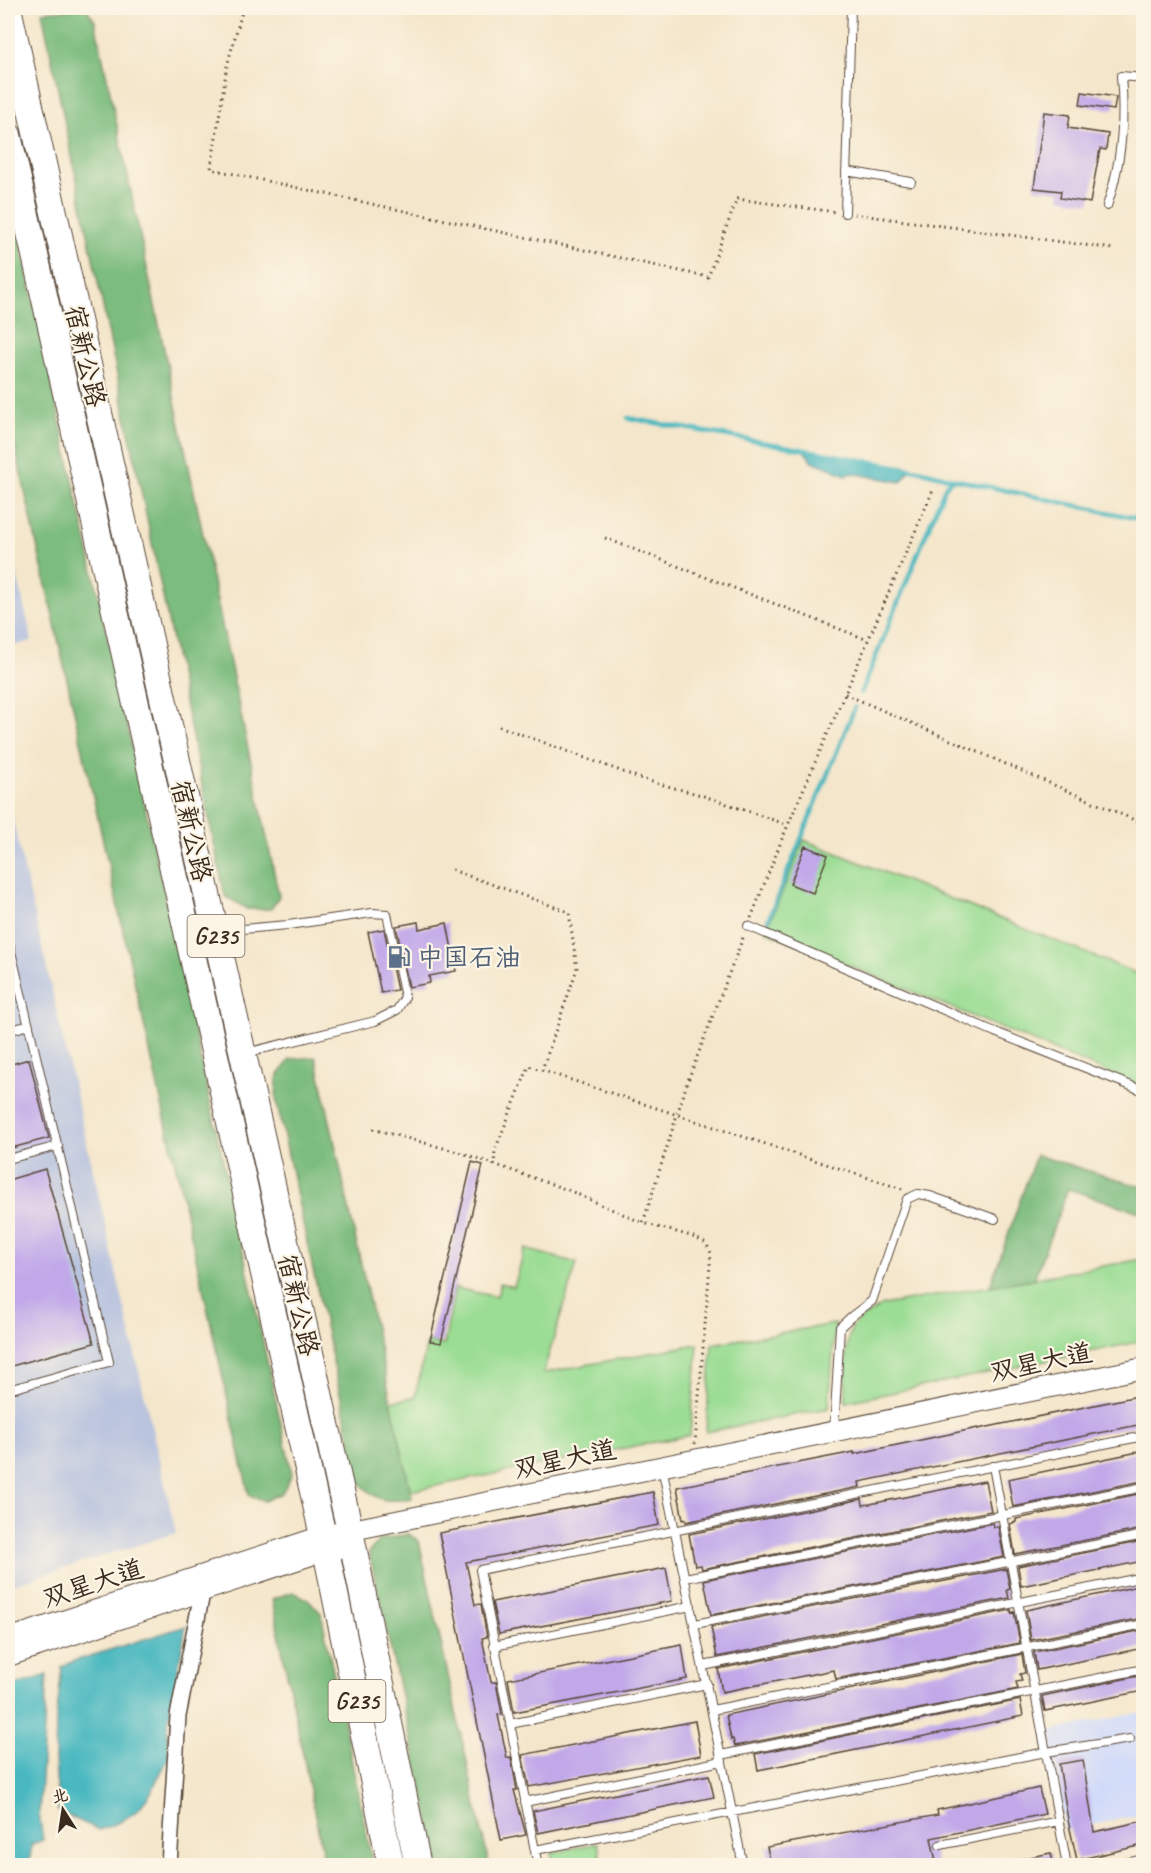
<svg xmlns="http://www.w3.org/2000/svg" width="1151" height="1873" font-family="Caveat,'LXGW WenKai TC',sans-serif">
<rect width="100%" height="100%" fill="#fcf5e5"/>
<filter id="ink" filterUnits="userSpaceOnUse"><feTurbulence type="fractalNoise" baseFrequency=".0167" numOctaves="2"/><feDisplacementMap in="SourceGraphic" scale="12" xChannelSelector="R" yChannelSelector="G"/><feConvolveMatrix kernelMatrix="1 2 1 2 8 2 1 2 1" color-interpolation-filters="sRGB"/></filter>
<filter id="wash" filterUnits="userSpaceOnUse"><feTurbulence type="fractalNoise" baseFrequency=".008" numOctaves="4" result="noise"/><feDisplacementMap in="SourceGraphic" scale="24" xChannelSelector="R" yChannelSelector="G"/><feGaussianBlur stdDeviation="1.35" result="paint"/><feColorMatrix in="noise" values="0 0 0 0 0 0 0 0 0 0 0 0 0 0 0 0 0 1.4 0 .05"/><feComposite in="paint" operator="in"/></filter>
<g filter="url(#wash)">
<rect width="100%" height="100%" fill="#f4e6cb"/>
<!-- built -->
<path fill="#d0daf9" d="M 1143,1712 L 1143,1814 L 1065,1831 L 1049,1731 Z"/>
<!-- industrial -->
<path fill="#bac4de" d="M 8,535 L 32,641 L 8,647 Z
M 8,799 L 176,1533 L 8,1586 Z"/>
<!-- green -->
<path fill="#9bdd94" stroke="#6b8459" stroke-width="1.5" d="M 804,840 L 1143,976 L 1143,1087 L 766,931 Z
M 525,1249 L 577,1263 L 543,1373 L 698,1344 L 690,1435 L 410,1491 L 391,1402 L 415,1397 L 427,1342 L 444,1345 L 455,1288 L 497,1297 L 500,1283 L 514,1287 Z
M 1143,1259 L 1143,1341 L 846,1402 C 846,1382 842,1339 855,1324 C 862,1316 874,1311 883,1305 Z
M 835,1324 L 829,1408 L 706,1432 L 712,1344 Z
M 598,1843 L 602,1865 L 554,1865 L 551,1853 Z"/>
<!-- forest -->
<path fill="#7cbc7e" stroke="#5c734e" stroke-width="1.5" d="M 86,8 L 95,21 L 279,896 L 271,909 L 247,909 L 225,896 L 42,12 Z
M 8,185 L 292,1474 L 282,1493 L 264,1501 L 249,1495 L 8,415 Z
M 316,1057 L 412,1498 C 385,1503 378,1502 359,1482 L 276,1099 L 277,1078 L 290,1059 Z
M 1036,1155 L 1143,1187 L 1143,1213 L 1068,1189 L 1034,1279 L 990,1286 Z
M 408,1534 L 419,1541 L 489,1865 L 439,1865 L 369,1552 L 380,1540 Z
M 293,1592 L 308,1599 L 321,1613 L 373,1865 L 325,1865 L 272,1599 Z"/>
<!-- water -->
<path fill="#49b8c0" stroke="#42716f" stroke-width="1.5" d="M 804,451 L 911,469 L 901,482 L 851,473 L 846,475 L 812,461 Z
M 186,1626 L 167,1729 L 169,1757 L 150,1794 L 138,1810 L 120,1822 L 99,1830 L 58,1811 L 55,1759 L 56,1720 L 62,1667 L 74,1661 Z
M 47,1675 L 39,1814 L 43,1840 L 32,1844 L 29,1865 L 8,1865 L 8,1688 Z"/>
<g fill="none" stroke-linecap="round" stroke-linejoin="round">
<!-- stream -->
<path stroke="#49b8c0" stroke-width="4.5" d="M 628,418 L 923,471 L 953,479
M 861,693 L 946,485 L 953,479 L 1144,520
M 768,920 L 855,707"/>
</g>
<g id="blocks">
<!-- building -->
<path fill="#c1a9e9" d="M 1082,92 L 1116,97 L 1114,110 L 1080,105 Z
M 1044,112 L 1070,115 L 1068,128 L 1108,134 L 1106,150 L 1100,149 L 1090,203 L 1060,198 L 1061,191 L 1034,188 Z
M 805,846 L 828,855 L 813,893 L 790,884 Z
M 418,922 L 419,929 L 447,923 L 456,971 L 429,976 L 430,983 L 409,987 L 396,926 Z
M 384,929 L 397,990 L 381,993 L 368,932 Z
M 29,1059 L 49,1138 L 8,1149 L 8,1065 Z
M 472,1162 L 483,1165 L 441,1343 L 430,1341 Z
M 45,1169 L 94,1343 L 8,1367 L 8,1180 Z
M 1143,1395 L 1143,1424 L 859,1482 L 860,1487 L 686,1522 L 686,1519 L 683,1520 L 677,1487 L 854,1452 L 854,1454 L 978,1428 L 978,1429 Z
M 1143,1451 L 1143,1481 L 1013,1507 L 1008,1479 Z
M 985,1481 L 991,1511 L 702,1569 L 701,1565 L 695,1566 L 689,1534 L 862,1499 L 863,1505 L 870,1504 Z
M 653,1492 L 659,1525 L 466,1562 L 475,1605 L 481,1604 L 487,1637 L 482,1638 L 491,1682 L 496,1682 L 502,1714 L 498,1715 L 507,1758 L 511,1757 L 517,1790 L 514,1790 L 526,1835 L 501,1840 L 439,1533 Z
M 1143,1493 L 1143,1529 L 1015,1554 L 1010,1524 L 1016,1522 L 1016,1519 Z
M 993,1523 L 994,1527 L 998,1526 L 1004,1557 L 711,1615 L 704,1580 Z
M 1143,1541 L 1143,1561 L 1021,1586 L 1018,1566 Z
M 666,1568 L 672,1601 L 499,1634 L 492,1602 Z
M 1006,1569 L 1010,1589 L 1007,1590 L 1009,1598 L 717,1657 L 711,1627 Z
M 1143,1585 L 1143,1618 L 1031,1640 L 1026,1610 Z
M 1011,1610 L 1011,1613 L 1014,1612 L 1020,1643 L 836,1679 L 834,1670 L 722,1692 L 718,1669 Z
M 1143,1630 L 1143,1648 L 1037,1670 L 1034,1652 Z
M 682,1645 L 687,1679 L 514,1712 L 508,1679 Z
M 1022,1654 L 1025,1673 L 1020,1674 L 1022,1681 L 1016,1682 L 1018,1689 L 735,1746 L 733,1739 L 731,1739 L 726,1715 Z
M 1143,1675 L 1143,1691 L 1045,1711 L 1042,1696 Z
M 1020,1700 L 1023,1716 L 758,1770 L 755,1754 Z
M 695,1721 L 701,1755 L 529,1787 L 522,1755 Z
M 1083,1760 L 1094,1832 L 1143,1821 L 1143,1845 L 1077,1860 L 1068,1820 L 1059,1764 Z
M 709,1775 L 714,1797 L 538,1833 L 533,1811 Z
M 1039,1788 L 1045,1814 L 931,1838 L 937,1866 L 804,1866 L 804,1861 L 771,1866 L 767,1847 L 938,1815 L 937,1810 Z
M 1051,1853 L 1054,1866 L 1016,1866 L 1016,1860 Z"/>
</g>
</g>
<g filter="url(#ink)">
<use href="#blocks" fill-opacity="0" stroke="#574638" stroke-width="1.5"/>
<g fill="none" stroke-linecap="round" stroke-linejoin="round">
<!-- service casing -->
<g stroke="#574638" stroke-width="10">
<path id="service" d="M 846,171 L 911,182
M 1107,206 C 1121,165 1125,119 1121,76 L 1144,78
M 845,213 L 851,8
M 748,926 L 995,1032 L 1144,1091
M 220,931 L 288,925 L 372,913 L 387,914 L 405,997 L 397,1010 L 375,1021 L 246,1053
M 8,939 L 109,1362 L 8,1390
M 8,1031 L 29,1025
M 8,1159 L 58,1146
M 834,1431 L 840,1327 L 852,1316 L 872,1301 L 907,1199 L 918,1194 L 930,1196 L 995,1219
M 993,1466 L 1067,1866
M 662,1467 L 743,1866
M 685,1578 L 1144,1487
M 695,1624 L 1144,1535
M 494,1646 L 691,1606
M 703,1666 L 1144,1577
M 712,1710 L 1144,1624
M 510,1724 L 707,1684
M 721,1755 L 1144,1669
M 525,1802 L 722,1761
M 940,1845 L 1059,1821
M 535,1850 L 1046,1752 L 1130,1739
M 538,1866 L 480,1570 L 1144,1436
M 1113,1866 L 1144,1859"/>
</g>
<!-- minor casing -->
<g stroke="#574638" stroke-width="18">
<path id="minor" d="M 169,1866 L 178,1716 L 204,1583"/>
</g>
<!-- tertiary casing -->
<g stroke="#574638" stroke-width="22">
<path id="tertiary" d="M 8,1639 L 323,1536 L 1144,1368
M 8,1656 L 326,1550 L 339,1548"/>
</g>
<!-- trunk casing -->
<g stroke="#574638" stroke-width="28">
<path id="trunk" d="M 8,8 L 350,1531 L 418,1866
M 8,135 L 323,1536 L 391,1866"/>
</g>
<!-- path -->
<path stroke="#574638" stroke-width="3" stroke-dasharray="1.5 4.5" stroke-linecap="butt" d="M 243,8 L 227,66 L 211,169 L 708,277 L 737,199 L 836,212
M 854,214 L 1114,249
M 605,538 L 868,640
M 845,694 L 1139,822
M 499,726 L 645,780 L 701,795 L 788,825
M 452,870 L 569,912 L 577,969 L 542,1070
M 751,918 L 782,839 L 934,488
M 373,1129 L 462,1153 L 568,1190 L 643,1223
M 494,1166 L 495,1150 L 529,1066 L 902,1189
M 695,1444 L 711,1253 L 706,1243 L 691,1236 L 643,1223 L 687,1083 L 744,935"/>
<!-- service -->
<use href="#service" stroke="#fff" stroke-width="8"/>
<!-- minor -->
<use href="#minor" stroke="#fff" stroke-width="15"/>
<!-- tertiary -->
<use href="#tertiary" stroke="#fff" stroke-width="20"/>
<!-- trunk -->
<use href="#trunk" stroke="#fff" stroke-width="26"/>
</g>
</g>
<!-- icons -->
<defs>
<g id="fuel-bare" transform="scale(1.8)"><path d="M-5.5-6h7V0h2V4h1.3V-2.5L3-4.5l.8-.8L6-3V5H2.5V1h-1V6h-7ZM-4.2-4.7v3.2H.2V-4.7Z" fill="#5c6f8a" stroke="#fcf5e5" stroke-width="2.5" paint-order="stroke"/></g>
</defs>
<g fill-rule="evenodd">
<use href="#fuel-bare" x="399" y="957"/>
</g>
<g text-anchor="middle" stroke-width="4.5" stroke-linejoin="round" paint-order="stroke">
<!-- shield labels -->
<g fill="#fcf5e5" stroke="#75675a" stroke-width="1.5">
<rect x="187.5" y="915" width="57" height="42" rx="4.5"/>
<rect x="328.5" y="1680" width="57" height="42" rx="4.5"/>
</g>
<g font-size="24" font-weight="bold" fill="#3b2a1e">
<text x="216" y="944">G235</text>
<text x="357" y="1709">G235</text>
</g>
<!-- street labels -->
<g font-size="26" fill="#3b2a1e" stroke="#fcf5e5">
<text transform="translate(86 356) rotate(77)" y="9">宿新公路</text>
<text transform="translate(192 831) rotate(77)" y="9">宿新公路</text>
<text transform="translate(299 1305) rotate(77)" y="9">宿新公路</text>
<text transform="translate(1041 1362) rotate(-12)" y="9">双星大道</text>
<text transform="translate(565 1459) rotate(-12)" y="9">双星大道</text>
<text transform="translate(93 1583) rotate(-18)" y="9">双星大道</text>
</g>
<!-- service labels -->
<g font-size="26" fill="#4e5e75" stroke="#fcf5e5" text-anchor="start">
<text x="417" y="966">中国石油</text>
</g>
</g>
<!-- margin -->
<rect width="1151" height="1873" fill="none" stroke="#fcf5e5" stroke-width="30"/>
<!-- north arrow -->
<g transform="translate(63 1810) rotate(348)" stroke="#fcf5e5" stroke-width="4.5" paint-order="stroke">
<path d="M0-4.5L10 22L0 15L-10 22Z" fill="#3b2a1e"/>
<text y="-9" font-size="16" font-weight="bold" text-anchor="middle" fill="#3b2a1e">北</text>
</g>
</svg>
